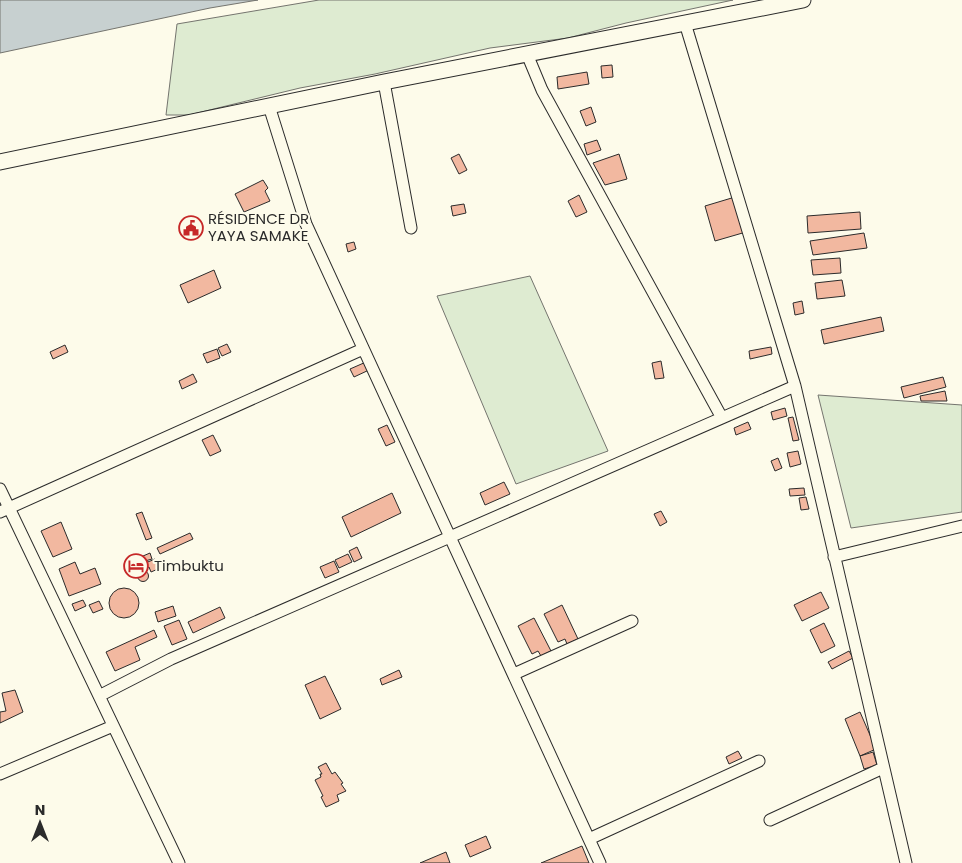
<svg xmlns="http://www.w3.org/2000/svg" width="962" height="863" font-family="Poppins,sans-serif">
<rect width="100%" height="100%" fill="#fdfbea"/>
<!-- green -->
<path fill="#deebd1" stroke="#74746e" d="M 319,0 L 733,0 L 626,23 L 568,38 L 490,48 L 375,74 L 300,88 L 189,115 L 166,115 L 177,24 Z
M 530,276 L 608,451 L 516,484 L 437,296 Z
M 818,395 L 962,405 L 962,512 L 851,528 Z"/>
<!-- water -->
<path fill="#c7d0d0" stroke="#74746e" d="M 0,0 L 258,0 L 210,8 L 0,53 Z"/>
<!-- building -->
<path fill="#f2b8a0" stroke="#2b2b2b" d="M 612,65 L 613,77 L 602,78 L 601,66 Z
M 587,72 L 589,84 L 558,89 L 557,77 Z
M 591,107 L 596,122 L 586,126 L 580,111 Z
M 597,140 L 601,150 L 587,155 L 584,144 Z
M 459,154 L 467,170 L 459,174 L 451,158 Z
M 619,154 L 627,179 L 605,185 L 593,163 Z
M 263,180 L 268,188 L 265,191 L 270,201 L 244,212 L 235,194 Z
M 579,195 L 587,212 L 576,217 L 568,201 Z
M 735,197 L 746,232 L 715,241 L 705,206 Z
M 464,204 L 466,213 L 453,216 L 451,206 Z
M 860,212 L 861,229 L 808,233 L 807,216 Z
M 864,233 L 867,248 L 813,255 L 810,241 Z
M 354,242 L 356,249 L 348,252 L 346,244 Z
M 840,258 L 841,273 L 813,275 L 811,260 Z
M 214,270 L 221,288 L 188,303 L 180,285 Z
M 842,280 L 845,296 L 817,299 L 815,283 Z
M 802,301 L 804,313 L 795,315 L 793,303 Z
M 881,317 L 884,331 L 824,344 L 821,330 Z
M 227,344 L 231,352 L 222,356 L 218,348 Z
M 65,345 L 68,352 L 53,359 L 50,352 Z
M 771,347 L 772,354 L 750,359 L 749,351 Z
M 217,349 L 220,358 L 207,363 L 203,354 Z
M 661,361 L 664,378 L 655,379 L 652,363 Z
M 366,362 L 369,370 L 354,377 L 350,369 Z
M 193,374 L 197,382 L 182,389 L 179,381 Z
M 943,377 L 946,387 L 904,398 L 901,387 Z
M 945,391 L 947,401 L 921,401 L 920,396 Z
M 785,408 L 787,416 L 773,420 L 771,412 Z
M 793,417 L 799,440 L 793,441 L 788,418 Z
M 748,422 L 751,429 L 736,435 L 734,428 Z
M 387,425 L 395,442 L 386,446 L 378,429 Z
M 213,435 L 221,451 L 210,456 L 202,440 Z
M 798,451 L 801,464 L 790,467 L 787,453 Z
M 778,458 L 782,468 L 775,471 L 771,461 Z
M 504,482 L 510,494 L 485,505 L 480,493 Z
M 804,488 L 805,495 L 790,496 L 789,489 Z
M 392,493 L 401,513 L 351,537 L 342,517 Z
M 806,497 L 809,509 L 801,510 L 799,498 Z
M 661,511 L 667,522 L 660,526 L 654,514 Z
M 142,512 L 152,538 L 146,540 L 136,514 Z
M 61,522 L 72,549 L 53,557 L 41,531 Z
M 190,533 L 193,539 L 160,554 L 157,548 Z
M 357,547 L 362,558 L 354,562 L 349,551 Z
M 150,553 L 152,559 L 145,561 L 143,556 Z
M 348,554 L 352,562 L 339,568 L 335,560 Z
M 155,559 L 158,569 L 151,572 L 149,567 L 145,569 L 143,564 Z
M 334,561 L 339,572 L 325,578 L 320,567 Z
M 75,562 L 80,574 L 95,568 L 101,584 L 69,596 L 59,569 Z
M137.5 576a5.5 5.5 0 1 1 11 0a5.5 5.5 0 1 1-11 0Z
M109 603a15 15 0 1 1 30 0a15 15 0 1 1-30 0Z
M 821,592 L 829,608 L 802,621 L 794,605 Z
M 83,600 L 86,606 L 75,611 L 72,604 Z
M 99,601 L 103,609 L 93,613 L 89,605 Z
M 562,605 L 578,639 L 567,644 L 565,639 L 558,642 L 544,614 Z
M 173,606 L 176,616 L 158,622 L 155,612 Z
M 220,607 L 225,618 L 193,633 L 188,622 Z
M 534,618 L 551,651 L 541,656 L 538,651 L 532,654 L 518,626 Z
M 179,620 L 187,639 L 172,645 L 164,626 Z
M 824,623 L 835,646 L 821,653 L 810,630 Z
M 154,630 L 157,637 L 135,647 L 140,660 L 115,671 L 106,652 Z
M 849,651 L 853,658 L 832,669 L 828,662 Z
M 399,670 L 402,677 L 382,685 L 380,679 Z
M 325,676 L 341,709 L 320,719 L 305,685 Z
M 15,690 L 23,712 L 0,723 L 0,712 L 6,711 L 2,693 Z
M 860,712 L 876,749 L 860,756 L 845,719 Z
M 738,751 L 742,758 L 729,764 L 726,757 Z
M 873,752 L 877,765 L 864,769 L 860,756 Z
M 326,763 L 332,774 L 335,772 L 343,783 L 341,784 L 346,791 L 337,795 L 339,801 L 326,807 L 321,797 L 323,796 L 315,780 L 321,777 L 320,774 L 322,774 L 318,767 Z
M 486,836 L 491,848 L 470,857 L 465,845 Z
M 582,846 L 589,863 L 541,863 Z
M 446,852 L 450,863 L 420,863 Z"/>
<g fill="none" stroke-linecap="round" stroke-linejoin="round">
<!-- street casing -->
<g stroke="#2b2b2b" stroke-width="13">
<path id="street" d="M 685,23 L 795,386 L 906,863
M 527,54 L 542,90 L 722,418
M 384,82 L 411,228
M 269,106 L 306,224 L 600,863
M 0,489 L 179,863
M 0,512 L 363,349
M 834,557 L 962,526
M 514,674 L 632,621
M 99,696 L 171,659 L 795,386
M 0,774 L 113,726
M 770,820 L 883,768
M 589,839 L 759,761"/>
</g>
<!-- secondary casing -->
<g stroke="#2b2b2b" stroke-width="17">
<path id="secondary" d="M 0,162 L 384,82 L 803,0"/>
</g>
<!-- street -->
<use href="#street" stroke="#fdfbea" stroke-width="11"/>
<!-- secondary -->
<use href="#secondary" stroke="#fdfbea" stroke-width="15"/>
</g>
<!-- icons -->
<defs>
<g id="civic-ring" transform="scale(1.25)"><circle r="9.5" fill="#fdfbea" stroke="#c62828" stroke-width="1.5"/><path d="M-.6-6.5H3V-4.5H.6V-3L4-1V1h2V6H-6V1h2V-1L-.6-3ZM-1.2 2.5V6h2.4V2.5Z" fill="#c62828"/></g>
<g id="hotel-ring" transform="scale(1.25)"><circle r="9.5" fill="#fdfbea" stroke="#c62828" stroke-width="1.5"/><path d="M-6-4.5h1.5V1H6V5H4.5V3h-9V5H-6ZM-4 0a1.8 1.8 0 1 1 3.6 0ZM.5 0V-2.5h3Q6-2.5 6 0Z" fill="#c62828"/></g>
</defs>
<g fill-rule="evenodd">
<use href="#civic-ring" x="191" y="228"/>
<use href="#hotel-ring" x="136" y="566"/>
</g>
<g text-anchor="middle" stroke-width="4" stroke-linejoin="round" paint-order="stroke">
<!-- poi labels -->
<g font-size="15" fill="#2b2b2b" stroke="#fdfbea" text-anchor="start">
<text x="208" y="224">RÉSIDENCE DR<tspan x="208" dy="17">YAYA SAMAKE</tspan></text>
<text x="154" y="571">Timbuktu</text>
</g>
</g>
<!-- north arrow -->
<g transform="translate(40 823)" stroke="#fdfbea" stroke-width="4" paint-order="stroke">
<path d="M0-4L9 19L0 12L-9 19Z" fill="#2b2b2b"/>
<text y="-8" font-size="14" font-weight="bold" text-anchor="middle" fill="#2b2b2b">N</text>
</g>
</svg>
